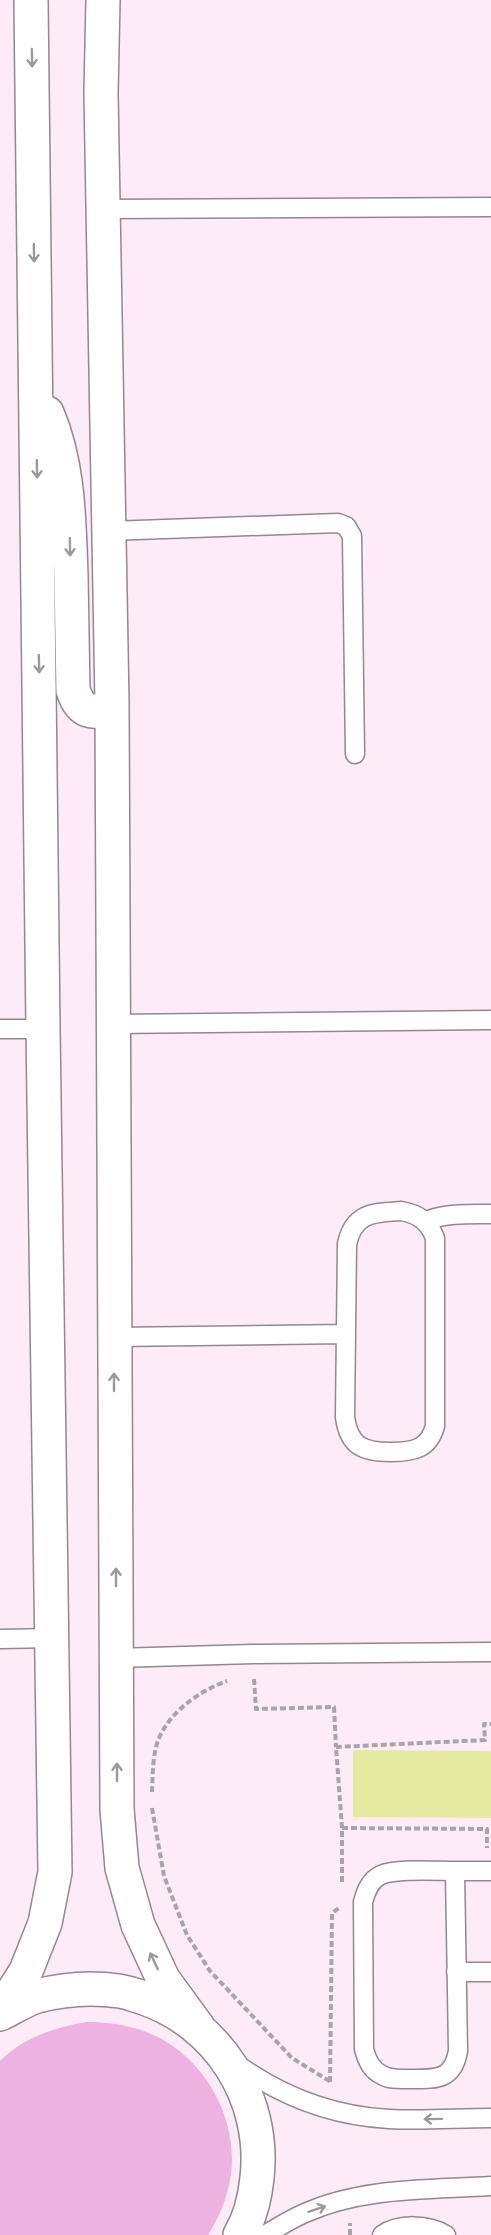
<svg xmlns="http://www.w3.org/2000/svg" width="491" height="2235" font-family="'Sofia Sans Condensed',sans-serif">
<rect width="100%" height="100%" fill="#fdfbfd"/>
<!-- built -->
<path fill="#fdecf8" d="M 0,0 L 491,0 L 491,2235 L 0,2235 Z"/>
<!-- green -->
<path fill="#edb2df" d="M 86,2022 C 105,2022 122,2024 141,2030 C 205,2051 247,2127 227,2193 C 223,2208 216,2222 208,2235 L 0,2235 L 0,2061 C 24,2037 53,2028 86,2022 Z"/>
<!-- building -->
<path fill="#e4eaa0" d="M 353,1750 L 491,1751 L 491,1818 L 353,1817 Z"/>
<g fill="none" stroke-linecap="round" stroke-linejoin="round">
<!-- lane casing -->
<g stroke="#938790" stroke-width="21">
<path id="lane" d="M 103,209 L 491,207
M 109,531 L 338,523 L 346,526 L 352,536 L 355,754
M 112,1024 L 491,1020
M 0,1029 L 43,1029
M 401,1211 C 419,1214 429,1222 435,1238 L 435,1426 C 429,1449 413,1452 391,1452 C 364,1452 349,1447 345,1417 L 347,1244 C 354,1212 374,1213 401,1211 Z
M 426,1221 C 446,1213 469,1214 491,1214
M 113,1337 L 346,1334
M 0,1639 L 53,1638
M 116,1658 L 253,1654 L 491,1652
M 455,1871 L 458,2051 C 453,2081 435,2079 409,2079 C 400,2079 390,2080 382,2075 C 371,2070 367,2060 364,2049 L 363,1902 C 366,1891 370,1880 381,1875 C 396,1868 437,1871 455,1871 Z
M 455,1871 L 491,1871
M 456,1972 L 491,1972
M 238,2065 C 283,2097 333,2116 389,2119 C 422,2121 457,2118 491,2118
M 265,2235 C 278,2227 291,2219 305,2213 C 363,2187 430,2190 491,2186
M 382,2235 C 399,2223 429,2224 446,2235"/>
</g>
<!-- street casing -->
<g stroke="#938790" stroke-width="36">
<path id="street" d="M 103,0 L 101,93 L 112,704 L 117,1809 L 122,1868 L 138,1925 L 163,1979 L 198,2027
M 47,413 C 69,464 69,521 71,575 C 72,614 72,652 73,690 C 80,712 93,717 112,704
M 0,2012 L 26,1971 L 45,1923 L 55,1872 L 43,1029 L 31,0
M 0,2014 C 12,2008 25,2000 37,1996 C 64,1989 92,1987 119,1991 C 127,1992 134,1995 141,1997 C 218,2022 266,2098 257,2178 C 255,2198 250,2218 240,2235"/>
</g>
<!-- path -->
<path stroke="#a8a5a7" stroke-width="4" stroke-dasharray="6 3" stroke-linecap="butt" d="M 254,1679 L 256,1709 L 334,1707 L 336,1747
M 152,1792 C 153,1773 152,1749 162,1732 C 175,1708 202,1690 227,1681
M 152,1808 L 164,1876 L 187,1935 L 210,1971 L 292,2058 L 331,2082
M 342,1828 L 336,1747 L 485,1740 L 484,1724 L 491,1724
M 342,1882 L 342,1828 L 487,1829 L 487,1848
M 330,2082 L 332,1913 L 339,1908
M 350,2235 L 350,2223"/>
<!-- lane -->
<use href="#lane" stroke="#fff" stroke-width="18"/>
<!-- street -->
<use href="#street" stroke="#fff" stroke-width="33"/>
</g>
<!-- one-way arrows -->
<defs><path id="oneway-shaft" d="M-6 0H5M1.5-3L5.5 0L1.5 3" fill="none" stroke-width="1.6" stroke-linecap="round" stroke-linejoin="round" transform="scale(1.5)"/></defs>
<g stroke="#9c999b">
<use href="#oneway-shaft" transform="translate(32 58) rotate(89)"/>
<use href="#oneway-shaft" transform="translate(34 253) rotate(89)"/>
<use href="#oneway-shaft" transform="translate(37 469) rotate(89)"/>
<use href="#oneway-shaft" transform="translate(70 547) rotate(89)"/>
<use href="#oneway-shaft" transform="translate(39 664) rotate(89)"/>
<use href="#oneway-shaft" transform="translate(114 1382) rotate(-90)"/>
<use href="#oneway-shaft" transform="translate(116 1577) rotate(-90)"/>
<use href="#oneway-shaft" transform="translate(117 1772) rotate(-90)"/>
<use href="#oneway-shaft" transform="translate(154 1961) rotate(-115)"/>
<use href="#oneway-shaft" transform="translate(433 2119) rotate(179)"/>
<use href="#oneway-shaft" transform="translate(317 2209) rotate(-18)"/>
</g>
</svg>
